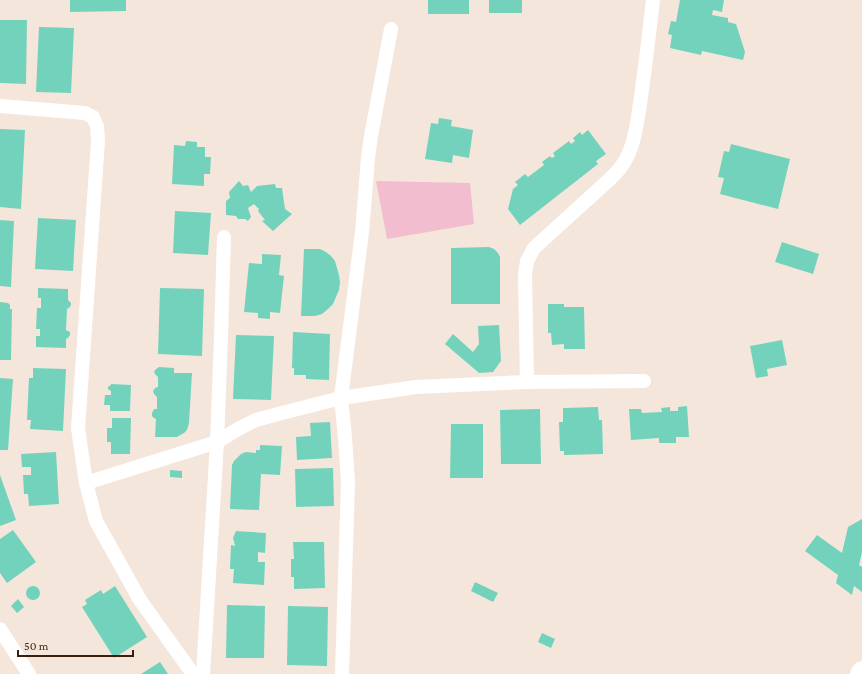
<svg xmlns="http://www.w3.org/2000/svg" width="862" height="674" font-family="'Crimson Pro',serif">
<rect width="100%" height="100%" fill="#f5e6dc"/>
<!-- green -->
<path fill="#f1bdcf" d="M 376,181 L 470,183 L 474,224 L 387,239 Z"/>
<!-- building -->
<path fill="#73d2bc" d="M 70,0 L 126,0 L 126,11 L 70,12 Z
M 428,0 L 469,0 L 469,14 L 428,14 Z
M 489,0 L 522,0 L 522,13 L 489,13 Z
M 680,0 L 724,0 L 722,12 L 713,10 L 712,15 L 728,18 L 728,22 L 736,24 L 745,52 L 743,60 L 702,51 L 701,55 L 670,48 L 672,35 L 668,34 L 671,21 L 676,22 Z
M 0,20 L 27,20 L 26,84 L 0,83 Z
M 39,27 L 74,28 L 71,93 L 36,92 Z
M 439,118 L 452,120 L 451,126 L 473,130 L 469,158 L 453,155 L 452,163 L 425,159 L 431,123 L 438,124 Z
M 0,129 L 25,130 L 21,209 L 0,207 Z
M 588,130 L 606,154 L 596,161 L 598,164 L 520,225 L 508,209 L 513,189 L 518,185 L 515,182 L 525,174 L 528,177 L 544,165 L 542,162 L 550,156 L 552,158 L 555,156 L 553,153 L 569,141 L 571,144 L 575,141 L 573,138 L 580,132 L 582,135 Z
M 186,141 L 197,142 L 197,147 L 205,147 L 205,157 L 211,157 L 210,174 L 204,174 L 204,186 L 172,184 L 174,145 L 185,146 Z
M 731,144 L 790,159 L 778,209 L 720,194 L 724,178 L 718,177 L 724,151 L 729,152 Z
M 239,181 L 243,186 L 248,185 L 251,192 L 257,186 L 275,184 L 276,188 L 282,188 L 285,209 L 292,214 L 273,231 L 262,221 L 265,220 L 258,211 L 259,209 L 254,204 L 248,208 L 251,217 L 248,221 L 245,219 L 238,219 L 236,216 L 226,215 L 226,201 L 230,198 L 229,192 Z
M 175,211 L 211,213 L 208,255 L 173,253 Z
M 38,218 L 76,220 L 73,271 L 35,269 Z
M 0,220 L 14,221 L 11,287 L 0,286 Z
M 782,242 L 819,254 L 813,274 L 775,262 Z
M 489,247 L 494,249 L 498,253 L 500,257 L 500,304 L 451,304 L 451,248 Z
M 304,249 L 320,249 L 326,252 L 331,256 L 335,261 L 339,275 L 340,282 L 339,290 L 333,304 L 328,309 L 322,314 L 315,316 L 301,316 Z
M 262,254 L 281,255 L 279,275 L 284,276 L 280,313 L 270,312 L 270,319 L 258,318 L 258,313 L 244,312 L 249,263 L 262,264 Z
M 38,288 L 68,289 L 68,300 L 71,303 L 71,305 L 69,308 L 67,309 L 66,330 L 70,332 L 70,335 L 68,338 L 66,339 L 66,348 L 36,347 L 36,336 L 40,336 L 40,329 L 36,329 L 37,308 L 41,308 L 41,298 L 38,298 Z
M 160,288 L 204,289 L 202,356 L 158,354 Z
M 0,302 L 8,303 L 10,305 L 10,309 L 12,309 L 11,360 L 0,360 Z
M 548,304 L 564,304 L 564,307 L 584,307 L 585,349 L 564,349 L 564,344 L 552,345 L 551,333 L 548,333 Z
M 499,325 L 501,361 L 493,372 L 479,373 L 445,344 L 453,334 L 473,352 L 479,344 L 478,326 Z
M 293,332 L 330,334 L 329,380 L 306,379 L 306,375 L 294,375 L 294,368 L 292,368 Z
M 236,335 L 274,336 L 271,400 L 233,399 Z
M 782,340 L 787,365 L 767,369 L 768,376 L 756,378 L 750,346 Z
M 159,367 L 174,368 L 174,373 L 192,373 L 189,423 L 187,430 L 184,433 L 177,437 L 155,437 L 156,419 L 154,418 L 152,416 L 152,413 L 154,409 L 157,409 L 157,397 L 154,394 L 153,391 L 155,388 L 158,387 L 158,377 L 155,374 L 154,372 L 155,370 Z
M 33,368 L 66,369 L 63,431 L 30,429 L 31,420 L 27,420 L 29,378 L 33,378 Z
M 0,378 L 13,379 L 8,450 L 0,450 Z
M 111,384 L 131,385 L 130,411 L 110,411 L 110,405 L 104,405 L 105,395 L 111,395 L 111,391 L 108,389 L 108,387 L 109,386 L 111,385 Z
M 687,406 L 689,437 L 676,437 L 676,443 L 659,443 L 659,438 L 631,440 L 629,409 L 641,409 L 642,413 L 662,412 L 661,408 L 670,407 L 670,411 L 678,411 L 678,407 Z
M 598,407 L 599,420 L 602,420 L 603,454 L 564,455 L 564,451 L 560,451 L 559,422 L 563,422 L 563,408 Z
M 540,409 L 541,464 L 501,464 L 500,410 Z
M 112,418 L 131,418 L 130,454 L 111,454 L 111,442 L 107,442 L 107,428 L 112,428 Z
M 330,422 L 332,458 L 297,460 L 296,437 L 311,436 L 310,423 Z
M 451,424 L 483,424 L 483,478 L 450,478 Z
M 260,445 L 282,446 L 280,475 L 261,474 L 259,510 L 230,509 L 232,465 L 234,461 L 241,454 L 246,452 L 256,453 L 256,450 L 260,450 Z
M 56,452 L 59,504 L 29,506 L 28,494 L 24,494 L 23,475 L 31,475 L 31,467 L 22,467 L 21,454 Z
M 333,468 L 334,506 L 296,507 L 295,469 Z
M 170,470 L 182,471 L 182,478 L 170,477 Z
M 0,475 L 16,520 L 0,526 Z
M 862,519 L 862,552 L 859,565 L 862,567 L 862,592 L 854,586 L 852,595 L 836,583 L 838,575 L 805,551 L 817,535 L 842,553 L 848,527 Z
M 13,530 L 36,562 L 7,583 L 0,573 L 0,539 Z
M 236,531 L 266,533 L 265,553 L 258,552 L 258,562 L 265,562 L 264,585 L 233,583 L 234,569 L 230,569 L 231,545 L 235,546 L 233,538 Z
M 293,542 L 324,542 L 325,588 L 294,589 L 294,577 L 291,577 L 291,559 L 294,559 Z
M 475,582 L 498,593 L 493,602 L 471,591 Z
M 115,586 L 147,637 L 114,658 L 82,607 L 87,604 L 85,600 L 101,590 L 103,594 Z
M26 593a7 7 0 1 1 14 0a7 7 0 1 1-14 0Z
M 18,599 L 24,607 L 17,613 L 11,606 Z
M 227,605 L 265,606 L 264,658 L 226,658 Z
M 288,606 L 328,607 L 327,666 L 287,665 Z
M 542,633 L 555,639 L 551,648 L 538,642 Z
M 160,662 L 168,674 L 141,674 Z"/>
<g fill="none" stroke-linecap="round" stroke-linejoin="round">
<!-- street -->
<path stroke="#fff" stroke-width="14" d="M 0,106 L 85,113 L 93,117 L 97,126 L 98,141 L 78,428 L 86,483 L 96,521 L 140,600 L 193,674
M 527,382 L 525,275 L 527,261 L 534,248 L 610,179 C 617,172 623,166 627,157 C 635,141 637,122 640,104 C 645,69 649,35 653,0
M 86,483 L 217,442 L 221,337 L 224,237
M 0,629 L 29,674
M 203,674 L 217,442 L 238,429 L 256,420 L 278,414 L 341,398 L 416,387 L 527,382 L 644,381
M 342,674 L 348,482 L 345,437 L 341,398 L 362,232 L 368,158 L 371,136 L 391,29"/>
<!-- secondary -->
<path stroke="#fff" stroke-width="20" d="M 860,674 L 862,671"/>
</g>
<!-- scale -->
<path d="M18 650v6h115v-6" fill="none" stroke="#3a1f0a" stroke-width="2"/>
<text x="24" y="650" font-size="12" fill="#3a1f0a" stroke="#f5e6dc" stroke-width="3" paint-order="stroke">50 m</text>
</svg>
